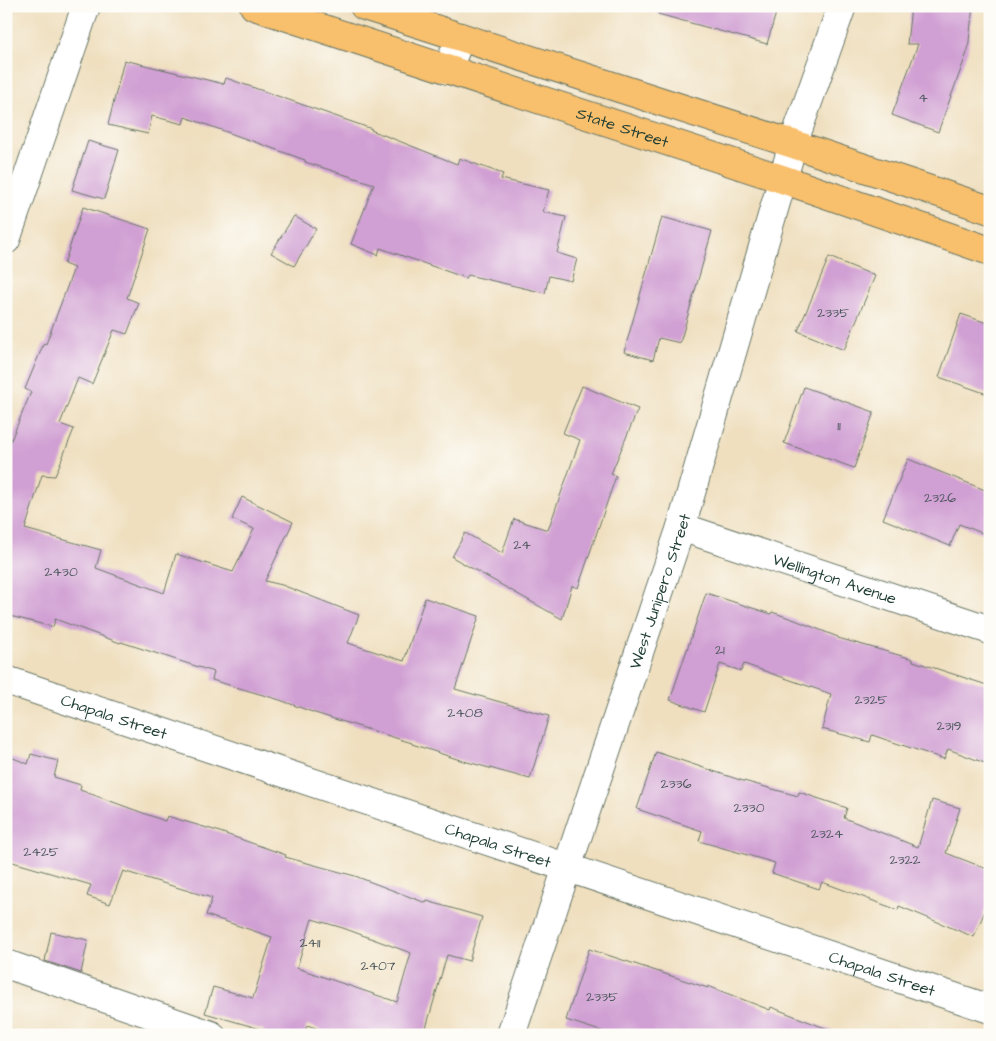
<svg xmlns="http://www.w3.org/2000/svg" width="996" height="1041" font-family="'Architects Daughter',sans-serif">
<rect width="100%" height="100%" fill="#fdfcf7"/>
<filter id="ink" filterUnits="userSpaceOnUse"><feTurbulence type="fractalNoise" baseFrequency=".02" numOctaves="2"/><feDisplacementMap in="SourceGraphic" scale="10" xChannelSelector="R" yChannelSelector="G"/><feConvolveMatrix kernelMatrix="1 2 1 2 8 2 1 2 1" color-interpolation-filters="sRGB"/></filter>
<filter id="wash" filterUnits="userSpaceOnUse"><feTurbulence type="fractalNoise" baseFrequency=".0096" numOctaves="4" result="noise"/><feDisplacementMap in="SourceGraphic" scale="20" xChannelSelector="R" yChannelSelector="G"/><feGaussianBlur stdDeviation="1.12" result="paint"/><feColorMatrix in="noise" values="0 0 0 0 0 0 0 0 0 0 0 0 0 0 0 0 0 1.4 0 .05"/><feComposite in="paint" operator="in"/></filter>
<g filter="url(#wash)">
<rect width="100%" height="100%" fill="#efdfbf"/>
<g id="blocks">
<!-- building -->
<path fill="#d09fd3" fill-rule="evenodd" d="M 659,6 L 778,6 L 767,44 L 658,14 Z
M 911,6 L 973,6 L 968,50 L 938,132 L 892,115 L 918,44 L 907,44 Z
M 124,60 L 224,84 L 226,78 L 372,129 L 371,130 L 457,164 L 459,158 L 503,174 L 501,179 L 549,190 L 543,212 L 566,217 L 557,253 L 577,259 L 571,281 L 549,276 L 545,293 L 468,275 L 466,278 L 380,248 L 378,255 L 351,244 L 374,184 L 305,162 L 305,160 L 185,117 L 183,124 L 152,116 L 148,134 L 108,125 Z
M 88,141 L 119,150 L 104,199 L 72,190 Z
M 83,207 L 150,229 L 127,298 L 139,303 L 127,334 L 114,330 L 92,384 L 78,378 L 60,424 L 74,429 L 55,476 L 42,475 L 25,529 L 101,550 L 96,568 L 164,593 L 176,554 L 233,572 L 254,529 L 232,519 L 242,497 L 293,522 L 265,581 L 282,585 L 359,615 L 348,643 L 404,661 L 425,598 L 479,616 L 455,689 L 549,716 L 530,779 L 460,760 L 412,744 L 412,743 L 315,713 L 280,700 L 212,680 L 214,672 L 121,642 L 120,643 L 55,619 L 53,627 L 6,615 L 6,452 L 31,392 L 25,389 L 44,343 L 46,344 L 74,268 L 64,264 Z
M 294,216 L 316,229 L 294,266 L 271,253 Z
M 662,217 L 712,231 L 680,343 L 659,338 L 653,360 L 624,352 Z
M 829,257 L 875,276 L 844,350 L 798,331 Z
M 961,314 L 990,324 L 990,395 L 939,377 Z
M 582,386 L 638,409 L 611,474 L 616,476 L 578,588 L 572,586 L 562,619 L 452,557 L 465,533 L 502,553 L 514,519 L 548,530 L 580,440 L 563,433 Z
M 804,387 L 874,412 L 854,468 L 784,443 Z
M 908,459 L 990,492 L 990,536 L 959,524 L 950,546 L 883,519 Z
M 706,593 L 771,614 L 772,612 L 795,620 L 838,637 L 838,638 L 913,659 L 913,661 L 990,686 L 990,765 L 948,749 L 944,759 L 872,735 L 870,742 L 822,729 L 831,694 L 744,664 L 741,671 L 720,664 L 704,712 L 670,700 Z
M 656,752 L 740,780 L 798,796 L 799,792 L 847,808 L 844,818 L 918,847 L 932,800 L 960,808 L 946,853 L 990,870 L 990,899 L 974,937 L 899,906 L 898,910 L 822,882 L 819,889 L 772,873 L 775,863 L 699,841 L 702,831 L 637,809 Z
M 31,754 L 58,761 L 54,777 L 81,785 L 80,790 L 165,821 L 167,816 L 214,830 L 286,855 L 285,857 L 355,876 L 426,903 L 427,901 L 482,917 L 469,961 L 447,955 L 424,1035 L 335,1035 L 307,1025 L 304,1035 L 262,1035 L 264,1030 L 205,1013 L 213,987 L 253,998 L 272,937 L 206,915 L 212,898 L 123,871 L 110,904 L 87,896 L 91,885 L 6,860 L 6,755 L 28,764 ZM 312,919 L 343,928 L 411,953 L 397,1002 L 297,968 Z
M 51,932 L 88,940 L 81,973 L 45,961 Z
M 589,949 L 708,988 L 708,986 L 770,1010 L 771,1007 L 838,1033 L 838,1035 L 613,1035 L 566,1020 Z"/>
</g>
</g>
<g filter="url(#ink)">
<use href="#blocks" fill-opacity="0" stroke="#687665" stroke-width="1"/>
<g fill="none" stroke-linecap="round" stroke-linejoin="round">
<!-- minor casing -->
<g stroke="#687665" stroke-width="30">
<g id="minor">
<path d="M 448,70 L 460,37"/>
<path d="M 6,240 L 86,6"/>
<path id="s1" d="M 681,527 L 990,630"/>
<path id="s2" d="M 6,680 L 990,1009"/>
<path d="M 6,964 L 211,1035"/>
<path id="s3" d="M 511,1035 L 681,527 L 793,144 L 842,6"/>
</g>
</g>
<!-- major casing -->
<g stroke="#687665" stroke-width="30">
<g id="major">
<path id="s4" d="M 254,6 L 782,179 L 990,251"/>
<path d="M 364,6 L 793,144 L 990,210"/>
</g>
</g>
<!-- minor -->
<use href="#minor" stroke="#fff" stroke-width="28"/>
<!-- major -->
<use href="#major" stroke="#f8bf6c" stroke-width="28"/>
</g>
</g>
<g text-anchor="middle" stroke-width="4" stroke-linejoin="round" paint-order="stroke">
<!-- number labels -->
<g font-size="14" fill="#4b565c">
<text x="923" y="102">4</text>
<text x="833" y="317">2335</text>
<text x="839" y="430">11</text>
<text x="940" y="502">2326</text>
<text x="522" y="549">24</text>
<text x="61" y="576">2430</text>
<text x="720" y="654">21</text>
<text x="871" y="704">2325</text>
<text x="465" y="717">2408</text>
<text x="949" y="730">2319</text>
<text x="676" y="788">2336</text>
<text x="749" y="812">2330</text>
<text x="827" y="838">2324</text>
<text x="41" y="856">2425</text>
<text x="905" y="864">2322</text>
<text x="310" y="947">2411</text>
<text x="378" y="970">2407</text>
<text x="602" y="1001">2335</text>
</g>
<!-- street labels -->
<g font-size="16" fill="#1f3d34" stroke="#fdfcf7">
<text dy="6" stroke="none"><textPath href="#s4" startOffset="388">State Street</textPath></text>
<text dy="6" stroke="none"><textPath href="#s1" startOffset="162">Wellington Avenue</textPath></text>
<text dy="6" stroke="none"><textPath href="#s3" startOffset="468">West Junipero Street</textPath></text>
<text dy="6" stroke="none"><textPath href="#s2" startOffset="114">Chapala Street</textPath></text>
<text dy="6" stroke="none"><textPath href="#s2" startOffset="519">Chapala Street</textPath></text>
<text dy="6" stroke="none"><textPath href="#s2" startOffset="924">Chapala Street</textPath></text>
</g>
</g>
<!-- margin -->
<rect width="996" height="1041" fill="none" stroke="#fdfcf7" stroke-width="25"/>
</svg>
